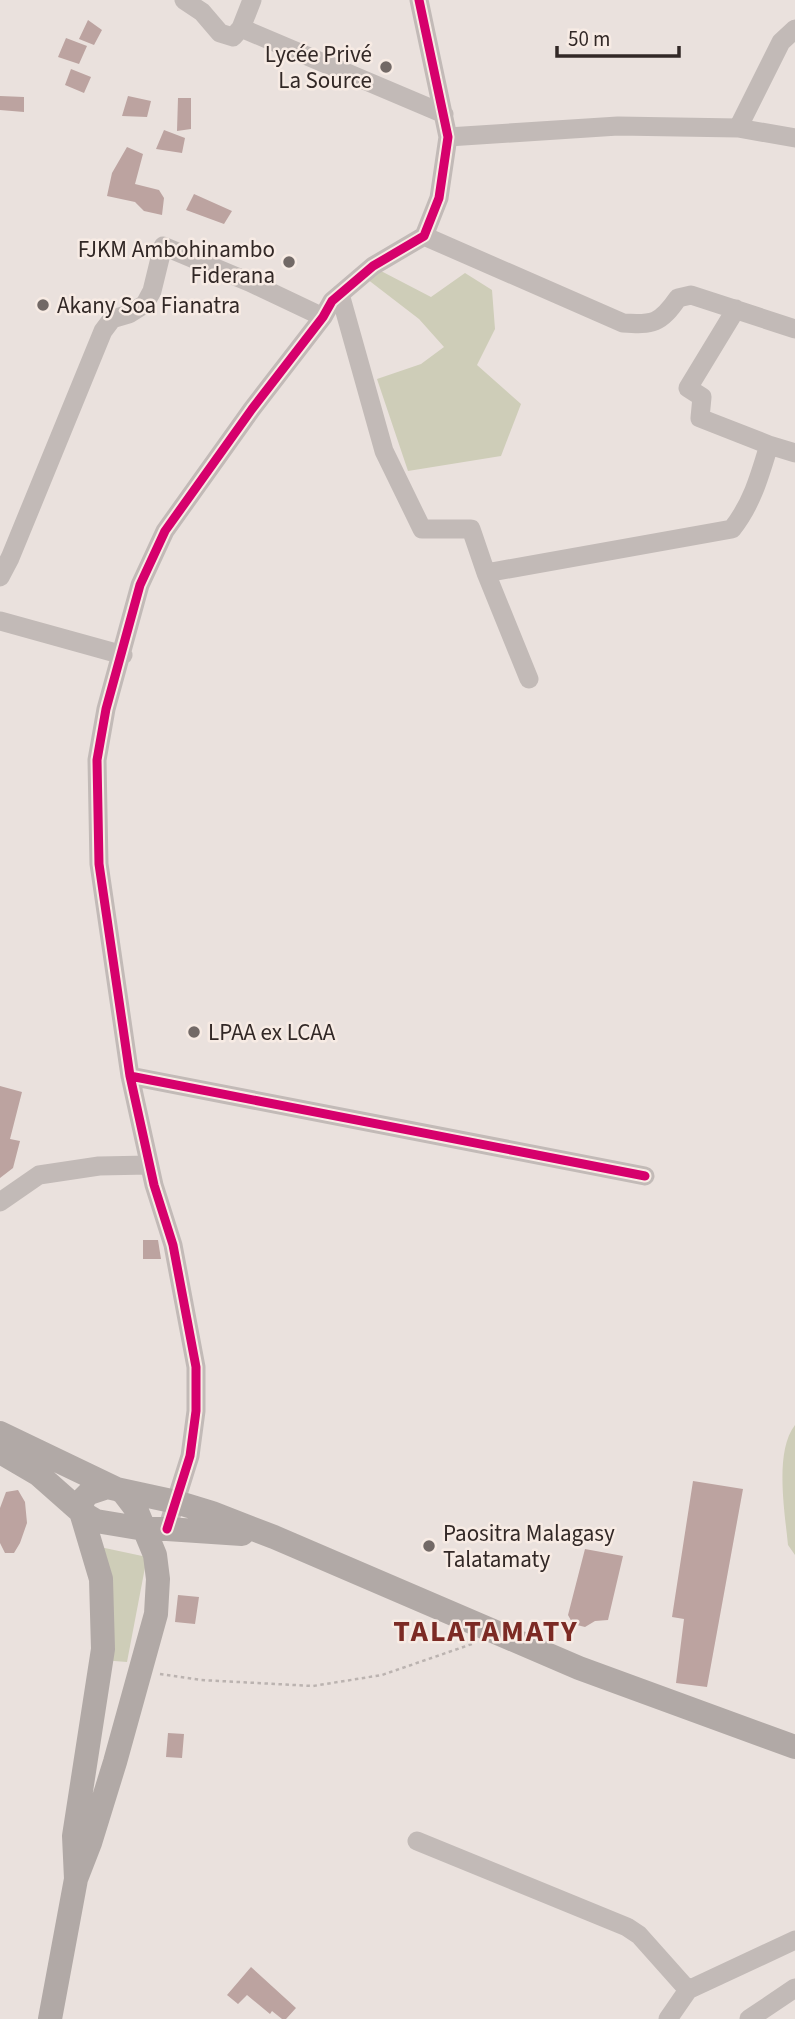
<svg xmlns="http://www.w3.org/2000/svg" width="795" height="2019" font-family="'Source Sans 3',sans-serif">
<rect width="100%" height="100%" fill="#eae1dd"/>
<!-- green -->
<path fill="#cecdb8" d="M 381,271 L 431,297 L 465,273 L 492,290 L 495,329 L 477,365 L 521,404 L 501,456 L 408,471 L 377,379 L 421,364 L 444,347 L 419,319 L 367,279 Z
M 795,1425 L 795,1555 L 788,1545 C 785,1513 774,1452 795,1425 Z
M 100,1547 L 147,1557 L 127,1662 L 102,1660 Z"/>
<!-- building -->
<path fill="#bca3a0" d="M 88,20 L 102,30 L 94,45 L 79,39 Z
M 66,38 L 87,46 L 79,64 L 58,57 Z
M 71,69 L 91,77 L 84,93 L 65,85 Z
M 0,96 L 24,97 L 24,112 L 0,110 Z
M 128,96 L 151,101 L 147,117 L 122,116 Z
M 178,98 L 191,98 L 191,129 L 177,131 Z
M 164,130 L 185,138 L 182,153 L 156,149 Z
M 127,147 L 143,154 L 135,184 L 159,190 L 164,198 L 162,215 L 144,211 L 135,202 L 107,196 L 112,173 Z
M 194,194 L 232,211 L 224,224 L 186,210 Z
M 0,1086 L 22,1092 L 10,1139 L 20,1141 L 13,1168 L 0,1178 Z
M 143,1240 L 158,1240 L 161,1259 L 143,1259 Z
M 693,1481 L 743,1489 L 707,1687 L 676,1683 L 684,1619 L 672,1617 Z
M 18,1490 L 25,1502 L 27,1523 L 20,1543 L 14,1553 L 5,1553 L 0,1543 L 0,1508 L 6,1492 Z
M 585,1549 L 623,1556 L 608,1620 L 595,1621 L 585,1627 L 573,1624 L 568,1615 Z
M 178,1595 L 199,1597 L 195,1624 L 175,1622 Z
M 168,1733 L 184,1734 L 182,1758 L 166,1757 Z
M 251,1967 L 296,2008 L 286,2019 L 282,2019 L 272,2011 L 270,2014 L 247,1995 L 238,2004 L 227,1995 Z"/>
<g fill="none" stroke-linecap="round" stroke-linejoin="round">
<!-- path -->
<path stroke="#bbb3b0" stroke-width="2.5" stroke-dasharray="3.5 3.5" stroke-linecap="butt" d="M 160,1674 L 201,1680 L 313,1686 L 382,1675 L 472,1644"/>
<!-- minor -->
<path stroke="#c2bab7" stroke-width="19" d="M 184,0 L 202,12 L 220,33 L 233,37 L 241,28 L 444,114
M 241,28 L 252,0
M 738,128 L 781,42 L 795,29
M 448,137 L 618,126 L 738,128 L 795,138
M 424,236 L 623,323 C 653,325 660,324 678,298 L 691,295 L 795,329
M 340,294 L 384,451 L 422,529 L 471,529 L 486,573 L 529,679
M 736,309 L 688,388 L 702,397 L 700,418 L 769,445 L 795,453
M 486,573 L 732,529 C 752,504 760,475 769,445
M 0,577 L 10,558 L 103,331 L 112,319 L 129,314 L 145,304 L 152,291 L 163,246 L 249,282 L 323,317
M 0,621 L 123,655
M 130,1076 L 645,1176
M 0,1202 L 39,1175 L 99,1166 L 149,1165
M 167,1529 L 190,1456 L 196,1411 L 196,1367 L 173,1245 L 154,1185 L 130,1076 L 99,864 L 97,760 L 106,709 L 140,585 L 165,531 L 252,409 L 323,317 L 332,301 L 373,266 L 424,236 L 439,198 L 448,137 L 419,0
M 417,1841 L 627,1927 L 639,1935 L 688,1990
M 668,2019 L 688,1990 L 795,1940
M 749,2019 L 795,1988"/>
<!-- major -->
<path stroke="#b1a9a6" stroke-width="24" d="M 0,1433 L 123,1492 L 136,1509 L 155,1555 L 158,1579 L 156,1614 L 115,1762 L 90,1843 L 76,1879 L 50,2019
M 0,1452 L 38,1474 L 81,1512 L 96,1521 L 144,1529 L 167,1529 L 242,1534
M 76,1879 L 74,1836 L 103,1649 L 101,1579 L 81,1512 L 83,1499 L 89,1493 L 107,1487 L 176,1502 L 212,1513 L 274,1537 L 579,1668 L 795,1747"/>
<!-- cycleway casing -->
<g stroke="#f7ebe4" stroke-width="13">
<path id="cycleway" d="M 130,1076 L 645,1176
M 167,1529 L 190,1456 L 196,1411 L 196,1367 L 173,1245 L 154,1185 L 130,1076 L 99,864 L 97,760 L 106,709 L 140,585 L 165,531 L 252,409 L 323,317 L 332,301 L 373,266 L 424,236 L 439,198 L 448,137 L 419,0"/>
</g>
<!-- cycleway -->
<use href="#cycleway" stroke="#d6006c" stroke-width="9"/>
</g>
<!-- markers -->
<g fill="#726966" stroke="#f7ebe4" stroke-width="2.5">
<circle cx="386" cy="67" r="7"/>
<circle cx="289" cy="262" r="7"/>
<circle cx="43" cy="305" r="7"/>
<circle cx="194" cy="1032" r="7"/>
<circle cx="429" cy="1546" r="7"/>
</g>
<g text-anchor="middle" stroke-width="5" stroke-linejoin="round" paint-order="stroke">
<!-- poi labels -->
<g font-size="23" fill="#322826" stroke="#f7ebe4" text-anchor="start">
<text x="372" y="62" text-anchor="end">Lycée Privé<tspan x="372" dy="26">La Source</tspan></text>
<text x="275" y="257" text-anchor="end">FJKM Ambohinambo<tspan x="275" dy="26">Fiderana</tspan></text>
<text x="57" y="313">Akany Soa Fianatra</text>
<text x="208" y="1040">LPAA ex LCAA</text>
<text x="443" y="1541">Paositra Malagasy<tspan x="443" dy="26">Talatamaty</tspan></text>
</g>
<!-- district labels -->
<g font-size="30" font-weight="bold" letter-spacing="2" fill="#7c2a24" stroke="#f7ebe4">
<text x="486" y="1641">TALATAMATY</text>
</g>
</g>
<!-- scale -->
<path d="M557 46v10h122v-10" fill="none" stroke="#322826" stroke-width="3.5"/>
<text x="568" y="46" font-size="21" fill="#322826" stroke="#f7ebe4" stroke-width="5" paint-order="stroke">50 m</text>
</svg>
